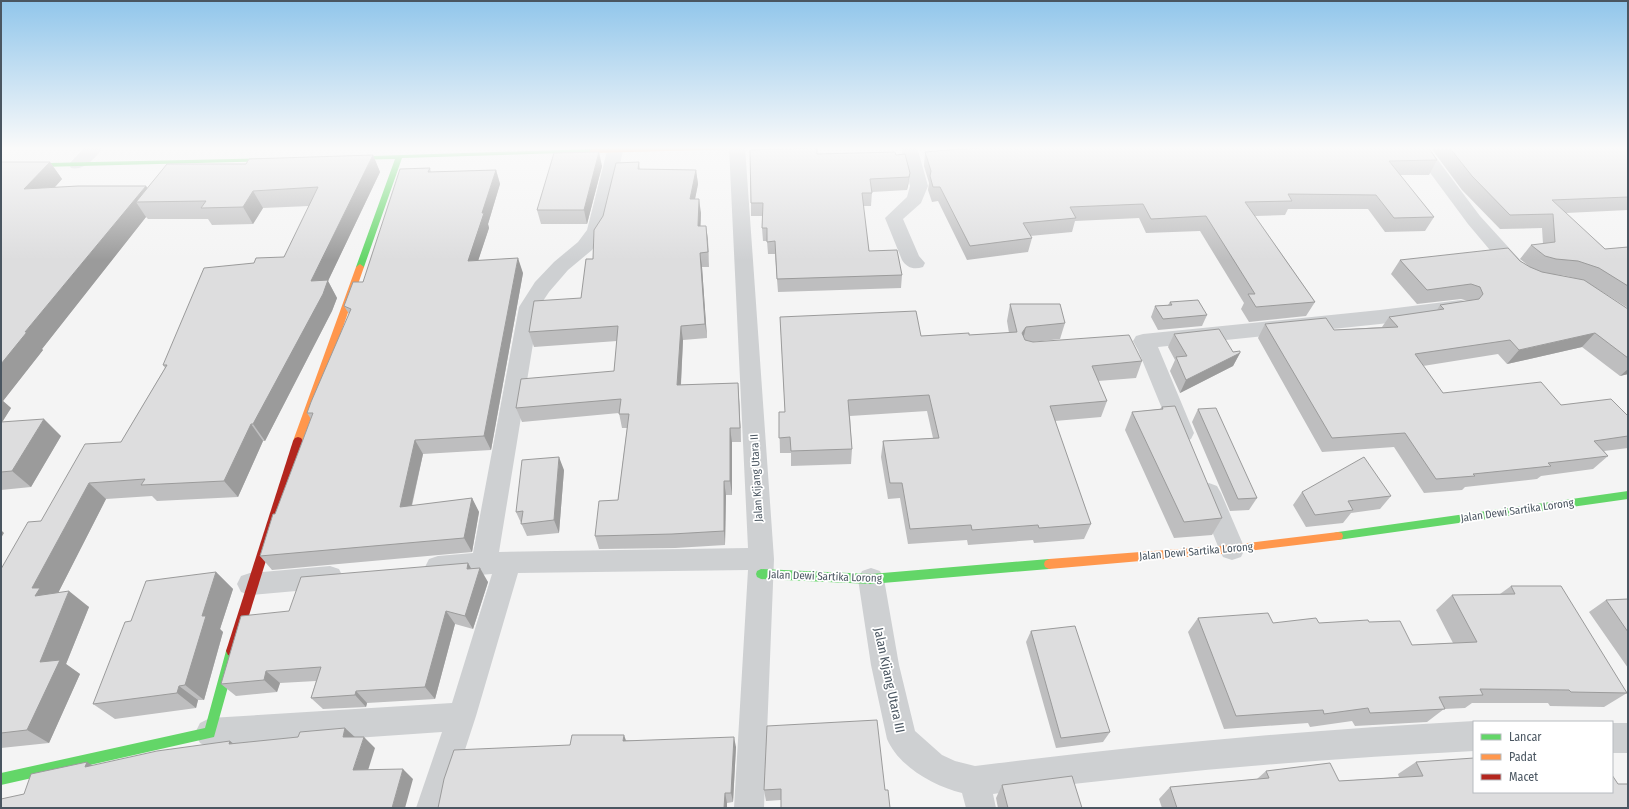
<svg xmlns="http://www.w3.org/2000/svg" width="1629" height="809" font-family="'Fira Sans Condensed',sans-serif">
<rect width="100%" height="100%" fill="#f4f4f4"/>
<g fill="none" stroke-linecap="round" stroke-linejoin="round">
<!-- street -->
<path fill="#ced0d2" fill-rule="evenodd" d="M 85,147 L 103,147 C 96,158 84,171 71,168 L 69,164 Z
M 609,147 L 621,147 L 623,151 L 605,230 L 592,250 L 568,270 L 549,292 L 539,307 L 499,552 L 748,548 L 729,147 L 745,147 L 774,559 L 764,808 L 734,808 L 748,570 L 518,573 L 476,716 L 446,808 L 416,808 L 442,732 L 210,748 L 200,743 L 195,733 L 200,723 L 210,718 L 452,703 L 492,574 L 438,578 L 429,575 L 425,567 L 429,559 L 438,556 L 473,553 L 519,307 L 535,282 L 554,262 L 578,242 L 587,230 L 607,151 Z
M 901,147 L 917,147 L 928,186 L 921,203 L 903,219 L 919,256 L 925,263 L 923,267 C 914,270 907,268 902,260 L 885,218 L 907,197 L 910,186 Z
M 1411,147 L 1428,147 L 1480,216 L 1530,271 L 1527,275 L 1520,277 L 1513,275 L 1505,268 L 1468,224 Z
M 1461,300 L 1468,302 L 1471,307 L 1468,312 L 1380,324 L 1158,347 L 1194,433 L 1191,439 L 1183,442 L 1175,439 L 1172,433 L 1138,350 L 1133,341 L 1136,336 L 1143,334 L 1380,310 Z
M 1209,483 L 1217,486 L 1221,493 L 1245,549 L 1241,557 L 1232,560 L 1223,557 L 1219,549 L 1197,493 L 1201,486 Z
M 330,566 L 339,569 L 343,577 L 339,585 L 330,588 L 250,595 L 241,592 L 237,584 L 241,576 L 250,573 Z
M 871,568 L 880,571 L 884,579 L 899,665 L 915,731 L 942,755 L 955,761 L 975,766 C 1141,745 1307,730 1474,721 L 1475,722 L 1474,722 L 1474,751 C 1313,759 1153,773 993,794 L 996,808 L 966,808 L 962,793 C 934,786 899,767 887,739 L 871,665 L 858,579 L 862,571 Z
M 1612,723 L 1628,723 L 1628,753 L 1612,753 Z"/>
<!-- fast -->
<path fill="#63d668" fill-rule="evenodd" d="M 592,149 L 595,151 L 594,152 L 402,158 L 364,267 L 360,270 L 356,267 L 395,159 L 344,160 L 341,158 L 342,157 Z
M 278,158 L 280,159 L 280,161 L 1,168 L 1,164 Z
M 1628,491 L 1628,499 L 1338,540 L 1334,539 L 1333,536 L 1334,533 L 1338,532 Z
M 1049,559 L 1053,561 L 1054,564 L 1053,567 L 1049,569 L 871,584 L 761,579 L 757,577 L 756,574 L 757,571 L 761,569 L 871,574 Z
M 232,646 L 236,647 L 238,651 L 214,737 L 1,785 L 1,773 L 205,728 L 226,651 L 228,647 Z"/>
<!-- slow -->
<path fill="#ff974d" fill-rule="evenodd" d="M 657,147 L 744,147 L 741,149 L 592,153 L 589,151 L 592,149 Z
M 360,264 L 364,267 L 303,441 L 301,444 L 295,444 L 293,441 L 356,267 Z
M 1338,532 L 1342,533 L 1343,536 L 1342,539 L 1338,540 L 1232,553 L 1049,569 L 1045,567 L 1044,564 L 1045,561 L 1049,559 L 1232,545 Z"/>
<!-- jam -->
<path fill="#b3261e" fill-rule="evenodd" d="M 298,437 L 301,438 L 303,441 L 238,651 L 236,655 L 232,656 L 228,655 L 226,651 L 293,441 L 295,438 Z"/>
</g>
<!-- wall -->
<path fill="#bebebf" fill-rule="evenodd" d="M 1432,147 L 1628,147 L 1628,210 L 1566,213 L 1605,249 L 1628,247 L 1628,308 L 1585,281 L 1628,309 L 1628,374 L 1620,376 L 1582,347 L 1507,364 L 1498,354 L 1423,366 L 1443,393 L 1561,405 L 1628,416 L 1628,448 L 1604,451 L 1608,456 L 1593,469 L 1541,476 L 1537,479 L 1465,487 L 1462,490 L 1424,493 L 1394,447 L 1322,452 L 1258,338 L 1265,324 L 1334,330 L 1382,327 L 1389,317 L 1437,310 L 1440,305 L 1468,301 L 1461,299 L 1417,304 L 1391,274 L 1400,260 L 1520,261 L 1530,267 L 1520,259 L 1531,245 L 1543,244 L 1542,228 L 1500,229 L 1462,190 L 1431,148 ZM 1554,274 L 1566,276 L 1578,279 Z
M 925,152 L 1437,160 L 1429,175 L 1400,175 L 1434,217 L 1425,231 L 1385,232 L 1368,209 L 1288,209 L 1285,215 L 1255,216 L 1315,302 L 1306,316 L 1249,322 L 1241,309 L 1244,303 L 1200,231 L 1146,233 L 1139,218 L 1075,221 L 1072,232 L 1030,236 L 1032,238 L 1028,252 L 967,260 L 938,201 L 932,202 L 928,190 L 929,183 L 924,166 Z
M 817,154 L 896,155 L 910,173 L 908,186 L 907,190 L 872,192 L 871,206 L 863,206 L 869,251 L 902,275 L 901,288 L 778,292 L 775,254 L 768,254 L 767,241 L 763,241 L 762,228 L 762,216 L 751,216 L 751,203 Z
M 373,155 L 380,172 L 328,281 L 337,298 L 332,311 L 265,441 L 263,441 L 238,497 L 157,501 L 152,496 L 106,499 L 58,593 L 89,607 L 66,664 L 80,674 L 49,743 L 1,748 L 1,569 L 41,521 L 121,442 L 165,368 L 163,365 L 254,263 L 284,257 L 309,206 L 263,208 L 253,224 L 212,225 L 208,219 L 148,219 L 146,217 L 42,349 L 43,350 L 3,401 L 11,408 L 2,422 L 61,436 L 31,487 L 1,490 L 1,162 L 50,162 L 62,179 L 55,187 L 146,186 L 147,188 L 246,164 Z
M 639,162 L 640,169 L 696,170 L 698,184 L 695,199 L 701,213 L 700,226 L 706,226 L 709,267 L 702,267 L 707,338 L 683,340 L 681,385 L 738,383 L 739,398 L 741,442 L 732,442 L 732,495 L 726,495 L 725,545 L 675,548 L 599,549 L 595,536 L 618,500 L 627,428 L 622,428 L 619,413 L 522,422 L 516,408 L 614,371 L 617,341 L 534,347 L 529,332 L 581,298 L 593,259 Z
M 602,166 L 587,224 L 541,224 L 537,210 Z
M 430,168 L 431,172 L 496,170 L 500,184 L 488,224 L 489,228 L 478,261 L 523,273 L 491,450 L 423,454 L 412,506 L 472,498 L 479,512 L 472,552 L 272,570 L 260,556 L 311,419 L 307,413 L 349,314 L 344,306 L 363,282 Z
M 1170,302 L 1207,315 L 1202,326 L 1158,330 L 1151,317 L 1155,306 L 1168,305 Z
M 1010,304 L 1065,323 L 1060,339 L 1033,342 L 1142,361 L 1136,378 L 1098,381 L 1107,401 L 1101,417 L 1055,421 L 1091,524 L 1084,539 L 1034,543 L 1033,540 L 968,545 L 967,540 L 908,544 L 900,498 L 888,499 L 881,457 L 883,441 L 933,438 L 927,411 L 850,416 L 852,449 L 851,464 L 791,466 L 791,453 L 780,453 L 779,412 L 785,412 L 780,317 L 921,336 L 969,335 L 1009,333 L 1007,321 Z
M 1174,334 L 1233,352 L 1240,353 L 1233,366 L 1180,393 L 1170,371 L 1175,360 L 1168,347 Z
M 1162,407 L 1222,518 L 1212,535 L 1174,538 L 1125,430 L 1132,412 L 1160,409 Z
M 1198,409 L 1257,498 L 1249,510 L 1230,511 L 1192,422 Z
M 564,470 L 559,533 L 527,536 L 516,512 Z
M 1302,492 L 1391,496 L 1380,509 L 1351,513 L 1343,523 L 1306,527 L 1293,505 Z
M 468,563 L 471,569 L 488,582 L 473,629 L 455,624 L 435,699 L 367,703 L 366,707 L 323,709 L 311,698 L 316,681 L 280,683 L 277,692 L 236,696 L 221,684 L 289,611 Z
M 216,572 L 233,589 L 220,629 L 223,632 L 204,700 L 198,700 L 196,708 L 115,719 L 93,704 L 131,621 Z
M 1511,586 L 1627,693 L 1604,707 L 1550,706 L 1548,703 L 1472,703 L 1465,708 L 1444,709 L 1427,722 L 1355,726 L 1352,721 L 1310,727 L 1308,723 L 1224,729 L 1188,632 L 1198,618 L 1273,623 L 1319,623 L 1369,622 L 1412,645 L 1453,643 L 1436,610 L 1452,595 L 1500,594 Z
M 1628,599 L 1628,668 L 1589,612 L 1606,600 Z
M 1031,631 L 1110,732 L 1103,742 L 1056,748 L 1026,642 Z
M 767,726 L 885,790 L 781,800 L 766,801 L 764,790 Z
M 626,740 L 736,747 L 733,802 L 727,803 L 727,808 L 438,808 L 570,745 Z
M 1416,762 L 1474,792 L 1618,784 L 1628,808 L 1162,808 L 1159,799 L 1170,787 L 1257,779 L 1266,771 L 1339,781 L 1399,777 L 1398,774 Z
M 1002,785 L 1082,808 L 998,808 L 996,798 Z"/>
<!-- shaded-wall -->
<path fill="#9b9b9b" d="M 599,152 L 602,166 L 587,224 L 584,210 Z
M 373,155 L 380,172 L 328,281 L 337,298 L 332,311 L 265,441 L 253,424 L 311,281 Z
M 50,162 L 62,179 L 38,206 L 24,189 Z
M 496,170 L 500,184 L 488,224 L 489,228 L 473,276 L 468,261 L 482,213 Z
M 696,170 L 698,184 L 692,214 L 690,199 Z
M 910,173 L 908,186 L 907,190 L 909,177 Z
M 146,186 L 157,202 L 136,202 L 146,217 L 42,349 L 43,350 L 3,401 L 11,408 L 1,424 L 1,364 L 25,332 Z
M 253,191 L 263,208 L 253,224 L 243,207 Z
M 699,199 L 701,213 L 700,241 L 698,226 Z
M 706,226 L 708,240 L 709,267 L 708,252 Z
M 700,253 L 702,267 L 707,338 L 705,324 Z
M 518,258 L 523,273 L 491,450 L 484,436 Z
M 681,326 L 683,340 L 680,400 L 677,385 Z
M 1026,327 L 1022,344 L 1022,333 Z
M 1595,333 L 1582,347 L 1507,364 L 1519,350 Z
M 1240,353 L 1233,366 L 1180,393 L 1186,380 Z
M 1628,369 L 1628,374 L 1620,376 Z
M 738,383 L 739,398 L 741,442 L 740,428 Z
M 44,419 L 61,436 L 31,487 L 12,471 Z
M 251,424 L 263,441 L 238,497 L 224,481 Z
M 730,428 L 732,442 L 732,495 L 730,481 Z
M 415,440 L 423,454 L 408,521 L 400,507 Z
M 559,457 L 564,470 L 559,533 L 554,520 Z
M 724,481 L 726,495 L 725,545 L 724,531 Z
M 89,483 L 106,499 L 55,599 L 35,596 L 32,588 Z
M 472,498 L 479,512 L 472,552 L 464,538 Z
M 1,530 L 4,533 L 1,538 Z
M 468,563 L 476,577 L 467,569 Z
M 480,568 L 488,582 L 473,629 L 465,616 Z
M 216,572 L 233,589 L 220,629 L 223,632 L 204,700 L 185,685 L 202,616 Z
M 69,591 L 89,607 L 66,664 L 80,674 L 49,743 L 27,730 L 40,662 Z
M 446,611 L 455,624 L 435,699 L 425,687 Z
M 266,671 L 280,683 L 277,692 L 264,680 Z
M 179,686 L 198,700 L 196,708 L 177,693 Z
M 356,691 L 367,703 L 366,707 L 355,695 Z
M 345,728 L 357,739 L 343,737 Z
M 624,735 L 628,746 L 623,741 Z
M 364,737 L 375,748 L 365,780 L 353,770 Z
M 734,737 L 736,747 L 733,802 L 731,793 Z
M 230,741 L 244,752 L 229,744 Z
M 87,762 L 105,773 L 85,767 Z
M 403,769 L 413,779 L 405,808 L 392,808 Z
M 725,793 L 727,803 L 727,808 L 724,808 Z"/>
<!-- building -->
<path fill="#ddddde" stroke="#9b9b9b" d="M 1000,147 L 1428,147 L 1437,160 L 1389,161 L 1434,217 L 1394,218 L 1376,195 L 1288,194 L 1292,201 L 1245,202 L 1315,302 L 1256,307 L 1248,294 L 1255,294 L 1206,216 L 1151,219 L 1143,204 L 1070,207 L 1076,218 L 1023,223 L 1032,238 L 970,246 L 940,187 L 933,187 L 930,176 L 931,171 L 925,152 L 948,150 Z
M 1449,147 L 1628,147 L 1628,197 L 1552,200 L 1605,249 L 1628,247 L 1628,286 L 1599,268 L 1578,261 L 1556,259 L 1545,256 L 1531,245 L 1555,242 L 1553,214 L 1510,215 L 1472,176 Z
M 817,148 L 817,154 L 895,152 L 896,155 L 905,154 L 910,173 L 909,177 L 870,179 L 872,193 L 862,193 L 869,251 L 897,250 L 902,275 L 777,279 L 775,241 L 767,242 L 767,228 L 762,228 L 763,203 L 751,203 L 750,150 Z
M 599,152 L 584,210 L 537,210 L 554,153 Z
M 373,155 L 311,281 L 328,280 L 323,294 L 253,424 L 251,424 L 224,481 L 141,485 L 145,479 L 89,483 L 32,588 L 40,588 L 35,596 L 69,591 L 40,662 L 60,660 L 27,730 L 1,733 L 1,569 L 28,522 L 41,521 L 85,444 L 121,442 L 167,365 L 163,365 L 204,268 L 254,263 L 256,258 L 284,257 L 318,187 L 253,191 L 243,207 L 201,208 L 206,201 L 136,202 L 167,164 L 246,164 L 249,159 Z
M 1,162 L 50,162 L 24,189 L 78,186 L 146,186 L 25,332 L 27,332 L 1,364 Z
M 639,162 L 638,169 L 696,170 L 690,199 L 699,199 L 698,226 L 706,226 L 708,252 L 700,253 L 705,324 L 681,326 L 677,385 L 738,383 L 740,428 L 730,428 L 730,481 L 724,481 L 724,531 L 672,534 L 595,536 L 599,501 L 618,500 L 629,414 L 619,414 L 621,399 L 516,408 L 521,379 L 614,371 L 618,326 L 529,332 L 534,301 L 581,298 L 586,259 L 593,259 L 594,230 L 603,216 L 616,163 Z
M 430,168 L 428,172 L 496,170 L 482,213 L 484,213 L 468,261 L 518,258 L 484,436 L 415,440 L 400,507 L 472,498 L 464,538 L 260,556 L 273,514 L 275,514 L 313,413 L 307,413 L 311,402 L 351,309 L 344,306 L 353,282 L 363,282 L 400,169 Z
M 1508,248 L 1520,261 L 1530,267 L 1542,272 L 1584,280 L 1628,309 L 1628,358 L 1595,333 L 1519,350 L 1510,340 L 1415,354 L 1443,393 L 1541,382 L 1561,405 L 1611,399 L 1628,416 L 1628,436 L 1594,441 L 1608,456 L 1548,463 L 1551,466 L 1473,474 L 1475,476 L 1436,479 L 1405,433 L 1332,438 L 1265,324 L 1326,318 L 1334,330 L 1398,327 L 1389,317 L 1444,309 L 1440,305 L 1479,299 L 1483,294 L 1480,287 L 1471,284 L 1427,290 L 1400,260 Z
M 1198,300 L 1207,315 L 1163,319 L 1155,306 L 1172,305 L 1170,302 Z
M 1010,304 L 1060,304 L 1065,323 L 1026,327 L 1022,333 L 1025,340 L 1033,342 L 1129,335 L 1142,361 L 1092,366 L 1107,401 L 1050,406 L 1091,524 L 1039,528 L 1038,525 L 972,530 L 971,525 L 910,529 L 902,483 L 890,483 L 883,441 L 939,438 L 929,395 L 848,400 L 852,449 L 791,451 L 790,437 L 779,438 L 779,412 L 785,412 L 780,317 L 916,311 L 921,336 L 969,333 L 969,335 L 1017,332 Z
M 1219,329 L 1233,352 L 1240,351 L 1240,353 L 1186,380 L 1176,357 L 1187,356 L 1174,334 Z
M 1175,406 L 1222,518 L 1184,522 L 1132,412 L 1163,409 L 1162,407 Z
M 1216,408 L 1257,498 L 1238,499 L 1198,409 Z
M 44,419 L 12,471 L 1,472 L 1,422 Z
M 559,457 L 554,520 L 521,524 L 523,511 L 516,512 L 522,460 Z
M 1364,457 L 1391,496 L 1348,501 L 1353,510 L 1315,515 L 1302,492 Z
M 468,563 L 467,569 L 480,568 L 465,616 L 446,611 L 425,687 L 356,691 L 355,695 L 311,698 L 321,667 L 266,671 L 264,680 L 221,684 L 241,616 L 289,611 L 301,577 Z
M 216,572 L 202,616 L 206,616 L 185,685 L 179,686 L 177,693 L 93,704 L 125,622 L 131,621 L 146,581 Z
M 1511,586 L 1561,586 L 1627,693 L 1571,692 L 1569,690 L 1480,689 L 1483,695 L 1439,697 L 1445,709 L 1370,713 L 1368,708 L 1324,714 L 1323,710 L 1236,716 L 1198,618 L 1268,613 L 1273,623 L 1316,618 L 1319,623 L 1368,620 L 1369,622 L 1400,621 L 1412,645 L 1477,642 L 1452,595 L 1515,594 Z
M 1628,599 L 1628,632 L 1606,600 Z
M 1075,626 L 1110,732 L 1061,738 L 1031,631 Z
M 877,720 L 885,790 L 888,790 L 890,808 L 781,808 L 781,789 L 764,790 L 767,726 Z
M 345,728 L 343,737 L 364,737 L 353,770 L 403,769 L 392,808 L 1,808 L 1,799 L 24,794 L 31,774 L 87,762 L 85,767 L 157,751 L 230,741 L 229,744 L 298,737 L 300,732 Z
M 572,735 L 624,735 L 623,741 L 734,737 L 731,793 L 725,793 L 724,808 L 438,808 L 444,779 L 454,750 L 570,745 Z
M 1474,758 L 1474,792 L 1612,792 L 1612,775 L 1618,784 L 1628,784 L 1628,808 L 1177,808 L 1170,787 L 1269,778 L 1266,771 L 1330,763 L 1339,781 L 1423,776 L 1416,762 Z
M 1072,776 L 1082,808 L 1008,808 L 1002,785 Z"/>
<!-- sky -->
<linearGradient id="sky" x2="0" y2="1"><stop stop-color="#91c6eb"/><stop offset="0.57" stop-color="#fafafa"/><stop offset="1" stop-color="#fafafa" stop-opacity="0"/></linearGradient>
<rect width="1629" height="260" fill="url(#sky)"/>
<g text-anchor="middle" stroke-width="3.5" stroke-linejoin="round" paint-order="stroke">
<!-- street labels -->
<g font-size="11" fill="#4a5661" stroke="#fff">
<text transform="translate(756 478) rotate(-93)" y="4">Jalan Kijang Utara II</text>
<text transform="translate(1517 510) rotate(-8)" y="4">Jalan Dewi Sartika Lorong</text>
<text transform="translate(1196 551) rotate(-5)" y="4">Jalan Dewi Sartika Lorong</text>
<text transform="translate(825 576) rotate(2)" y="4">Jalan Dewi Sartika Lorong</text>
</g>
<!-- near-street labels -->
<g font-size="13" fill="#4a5661" stroke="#fff">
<text transform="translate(890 680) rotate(78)" y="5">Jalan Kijang Utara III</text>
</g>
</g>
<!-- border -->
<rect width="1629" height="809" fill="none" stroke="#4a5661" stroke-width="4"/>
<!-- legend -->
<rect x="1473" y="721" width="140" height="72" fill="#ffffff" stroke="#b7bbc0"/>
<rect x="1481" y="734" width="20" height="6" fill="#63d668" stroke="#b7bbc0"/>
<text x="1509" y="741" font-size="12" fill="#4a5661">Lancar</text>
<rect x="1481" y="754" width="20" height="6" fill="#ff974d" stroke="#b7bbc0"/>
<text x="1509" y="761" font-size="12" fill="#4a5661">Padat</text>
<rect x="1481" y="774" width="20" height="6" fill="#b3261e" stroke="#b7bbc0"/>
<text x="1509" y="781" font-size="12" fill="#4a5661">Macet</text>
</svg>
